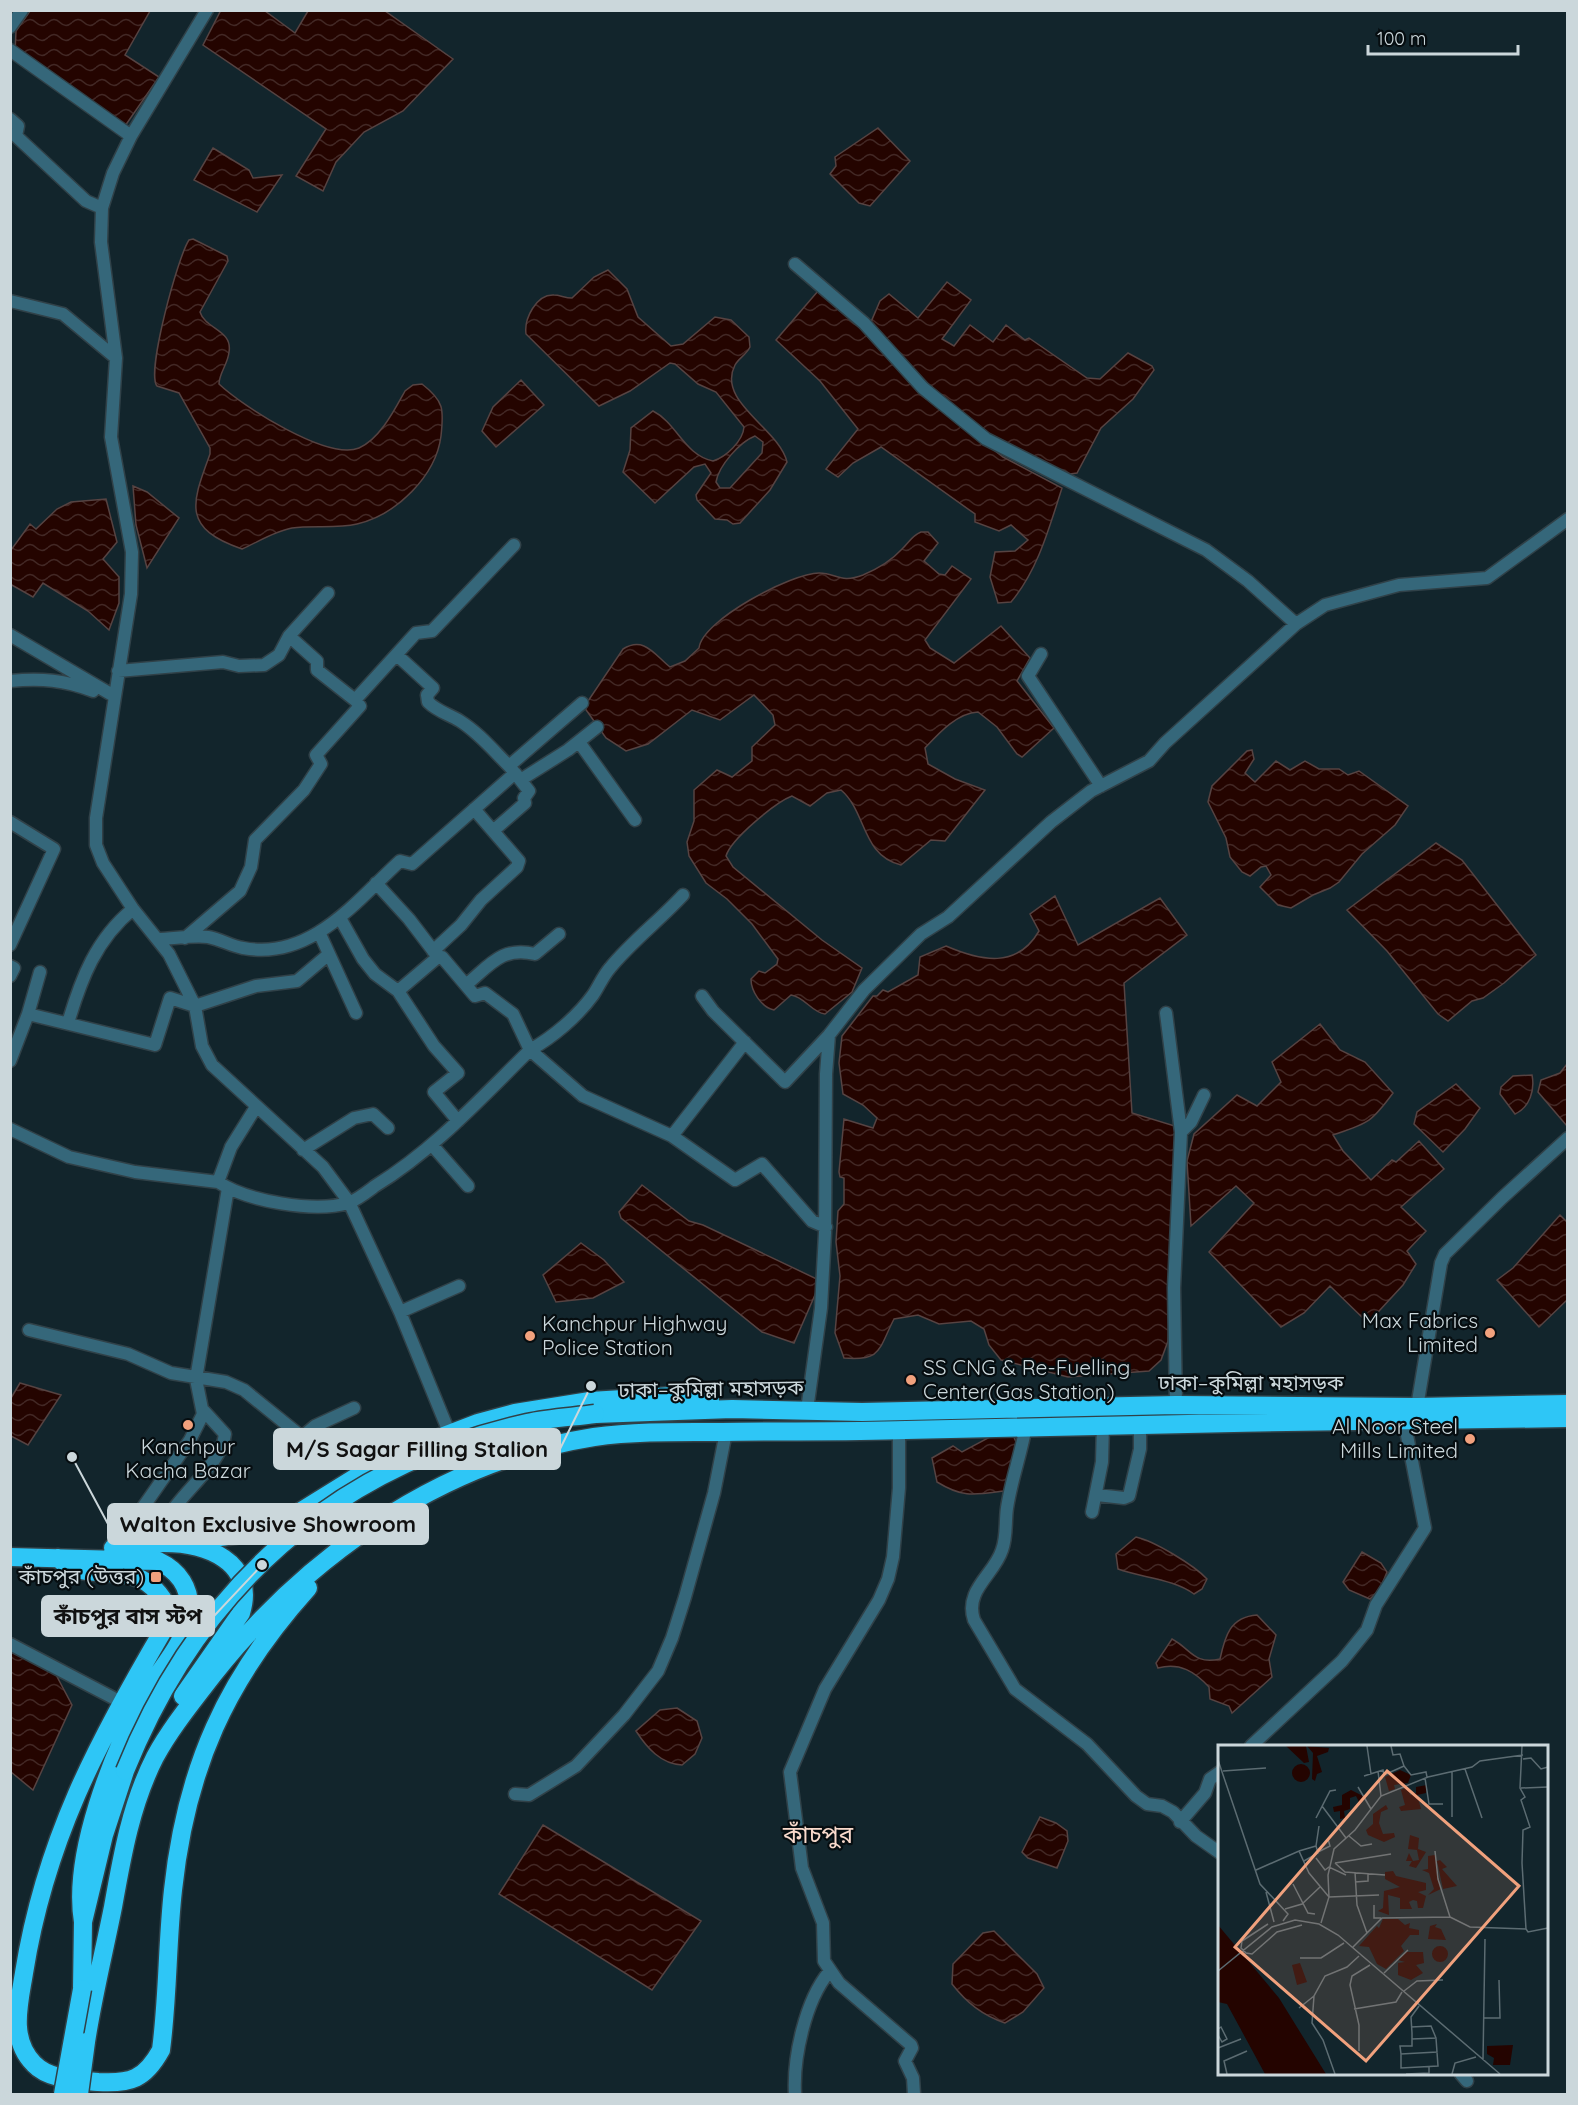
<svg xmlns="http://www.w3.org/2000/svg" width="1578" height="2105" font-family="Quicksand,'Noto Sans Bengali',sans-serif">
<defs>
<pattern id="water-waves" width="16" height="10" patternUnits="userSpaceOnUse" patternTransform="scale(1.5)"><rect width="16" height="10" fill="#240400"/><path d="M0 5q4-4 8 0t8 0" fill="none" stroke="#422825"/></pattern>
</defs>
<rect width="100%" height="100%" fill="#12252c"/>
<!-- water -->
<path fill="url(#water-waves)" stroke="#564342" stroke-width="1.5" fill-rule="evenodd" d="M 221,10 L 265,11 L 295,33 L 308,11 L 385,11 L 453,59 L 403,111 L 364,132 L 336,162 L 323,191 L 296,176 L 326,129 L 203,45 Z
M 30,11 L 150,11 L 125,55 L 159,77 L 125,126 L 15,53 L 16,31 Z
M 878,128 L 910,161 L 870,206 L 859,203 L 830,174 L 836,166 L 835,157 Z
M 213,148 L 249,170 L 253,178 L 282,175 L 257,212 L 194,180 Z
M 193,239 L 227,256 L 228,261 L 200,312 C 205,329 233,330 229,352 C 228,364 219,373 219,384 C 242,406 328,461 359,448 C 380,439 395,409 405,391 L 413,385 L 422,384 C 444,401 444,409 441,436 C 436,476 396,515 357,524 C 336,529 313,525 292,528 C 275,531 258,542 242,549 C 181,528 192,503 210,454 L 210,448 L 179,393 L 157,386 C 146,373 178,256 189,240 Z
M 608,270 L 627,289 L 638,317 L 671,346 L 683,344 L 715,317 L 731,320 L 749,337 L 750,347 C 746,355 739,358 735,365 C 716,402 779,428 787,462 L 770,490 L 740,523 L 733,524 L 727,520 L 715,519 L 697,500 L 696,495 L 711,473 L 705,464 L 694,467 L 655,503 L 623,472 L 630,450 L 631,428 L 653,411 C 677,423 684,455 713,461 C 726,457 743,441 744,427 L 716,392 L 698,384 L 675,364 L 670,363 L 630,391 L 599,406 L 526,334 C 524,319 536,294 554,295 C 560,295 565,298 572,298 L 594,277 ZM 755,436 L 763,442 L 762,453 L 730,488 L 720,488 L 716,482 C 719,465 740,442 755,436 Z
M 947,282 L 971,300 L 942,339 L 954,346 L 970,325 L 993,342 L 1006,325 L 1025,340 L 1029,338 L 1087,378 L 1100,379 L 1128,353 L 1152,366 L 1154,370 L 1133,399 L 1101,428 L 1077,473 L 1070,474 C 1052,466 1031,460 1015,450 C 958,417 912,372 871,322 L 880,301 L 889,294 L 918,318 Z
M 818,291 L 866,333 L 927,397 L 1003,457 L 1062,488 C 1049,528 1038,570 1011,602 L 998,603 L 990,577 L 995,552 L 1015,551 L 1028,540 L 1011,525 L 999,531 L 975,522 L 975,514 L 881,447 L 853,463 L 838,477 L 826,469 L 858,429 L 820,381 L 776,340 Z
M 521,380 L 544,405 L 496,447 L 482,431 L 493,407 Z
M 133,486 L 147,492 L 179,518 L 147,568 L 136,525 Z
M 106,499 L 117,542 L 103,559 L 119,577 L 119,603 L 109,630 L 88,611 L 43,583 L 33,597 L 10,584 L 11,550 L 30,524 L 36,529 L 57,509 L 71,502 Z
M 921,532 L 928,532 L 938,543 L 924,561 L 939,574 L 945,575 L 952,566 L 971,579 L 925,640 L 930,648 L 954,663 L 1001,626 L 1030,658 L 1017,681 L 1054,728 L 1022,757 L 1017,754 L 997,727 L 978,712 C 957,713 939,733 925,748 L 928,764 L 955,779 L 985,790 L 945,841 L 931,840 L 901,865 C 861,855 867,812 841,790 L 827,793 L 810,806 L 792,796 C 776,802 731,839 726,856 L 733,867 L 822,940 L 862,968 L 852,992 L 825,1014 C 811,1012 805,997 791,995 L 774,1010 C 761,1007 751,991 751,979 L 759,971 L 765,973 L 777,964 L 778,959 L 752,924 L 727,899 L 706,883 L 689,856 L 687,842 L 694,821 L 694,790 L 717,770 L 732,777 L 752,761 L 752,747 L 775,725 L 773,715 L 754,695 L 720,720 L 692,710 L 648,744 L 626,751 L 606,738 L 584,707 L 623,649 C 644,636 654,654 670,667 L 685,661 L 699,648 C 702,620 792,573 819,573 C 837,573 840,584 863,575 C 877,569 891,561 901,550 C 909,543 911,536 921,532 Z
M 1252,750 L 1254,759 L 1245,773 L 1255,782 L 1276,761 L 1290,770 L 1305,761 L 1319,769 L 1339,769 L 1348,775 L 1359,771 L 1408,806 L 1395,825 L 1362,854 L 1339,882 L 1330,888 L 1313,895 L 1291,908 L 1278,905 L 1260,887 L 1271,875 L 1266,866 L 1261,867 L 1250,876 L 1242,872 L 1230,857 L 1226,838 L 1208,802 L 1212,786 L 1247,751 Z
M 1436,843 L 1462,860 L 1536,955 L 1504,983 L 1483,998 L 1472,1001 L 1448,1021 L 1438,1014 L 1387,951 L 1347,910 Z
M 1055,896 L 1078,945 L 1160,898 L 1187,935 L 1124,983 L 1132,1113 L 1178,1127 L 1168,1341 L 1161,1360 L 1149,1371 L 1068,1377 L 1001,1360 L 989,1345 L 984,1329 L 971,1321 L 939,1324 L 918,1315 L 894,1319 C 878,1350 882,1361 844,1358 L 835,1333 L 840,1276 L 836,1242 L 838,1211 L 844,1204 L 844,1178 L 840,1177 L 839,1172 L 844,1119 L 873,1128 L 877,1118 L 863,1105 L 843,1094 L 839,1063 L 842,1036 L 873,996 L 877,996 L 883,990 L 888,992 L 918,975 L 920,957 L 946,946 C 981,961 1017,969 1039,931 L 1030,914 Z
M 1320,1024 L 1340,1050 L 1365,1062 L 1393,1093 C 1371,1123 1368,1123 1333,1135 L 1343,1151 L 1371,1180 L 1392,1160 L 1396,1162 L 1419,1141 L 1444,1169 L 1401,1207 L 1426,1231 L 1407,1251 L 1416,1264 L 1403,1285 L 1368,1323 L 1330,1286 L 1304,1313 L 1281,1327 L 1209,1252 L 1254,1203 L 1236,1186 L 1191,1226 L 1187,1161 L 1194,1134 L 1237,1095 L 1257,1106 L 1281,1082 L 1272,1062 Z
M 1567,1064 L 1567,1126 L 1538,1092 L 1541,1080 L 1560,1073 Z
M 1532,1075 C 1535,1090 1530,1107 1515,1114 L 1500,1094 L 1501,1087 L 1513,1076 Z
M 1456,1084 L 1480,1108 L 1465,1129 L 1443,1152 L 1414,1124 L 1417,1112 Z
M 642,1185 L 689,1221 L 703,1225 L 821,1281 L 794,1343 L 762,1332 L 621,1218 L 619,1212 Z
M 1560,1215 L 1567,1222 L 1567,1300 L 1539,1327 L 1497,1280 L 1513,1268 Z
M 581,1243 L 604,1260 L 624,1282 L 593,1298 L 556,1302 L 543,1275 Z
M 20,1383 L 61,1395 L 28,1445 L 11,1436 L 11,1398 Z
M 1001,1431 L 1013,1435 L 1019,1449 C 1010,1463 1012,1476 1004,1491 C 974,1495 963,1498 937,1482 L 932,1458 L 953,1446 L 962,1452 Z
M 1136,1537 C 1154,1541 1194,1565 1207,1579 L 1202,1589 L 1194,1594 C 1174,1579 1143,1578 1118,1569 L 1116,1554 Z
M 1362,1552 L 1381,1563 L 1387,1572 L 1380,1589 L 1370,1599 L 1349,1590 L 1343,1582 Z
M 1257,1615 L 1276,1635 L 1269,1659 L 1272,1677 L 1232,1713 L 1229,1706 L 1210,1699 L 1209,1687 C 1195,1672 1180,1662 1158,1668 L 1156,1663 L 1172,1639 C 1191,1649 1194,1665 1220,1659 C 1225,1636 1230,1617 1257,1615 Z
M 10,1645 L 54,1671 L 72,1705 L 33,1790 L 11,1772 Z
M 677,1708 L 697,1721 L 702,1738 L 695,1754 L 682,1765 C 661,1764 647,1748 636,1731 L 660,1710 Z
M 1040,1817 L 1056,1823 L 1067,1831 L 1068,1841 L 1057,1868 L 1028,1858 L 1022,1852 Z
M 543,1825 L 701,1921 L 652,1990 L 499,1894 Z
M 994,1931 L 1037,1974 L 1044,1988 L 1023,2012 L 1005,2023 C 982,2015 967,2003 952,1984 L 953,1964 L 983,1933 Z"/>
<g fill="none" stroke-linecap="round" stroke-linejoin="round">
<!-- minor casing -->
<g stroke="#304148" stroke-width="15">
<path id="minor" d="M 207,10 L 131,136 L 113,173 L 102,208 L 101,242 L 116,358 L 111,437 L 132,552 L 131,594 L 96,818 L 96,845 L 103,863 L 133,909 L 169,954 L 195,1006 L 202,1046 L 212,1065 L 323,1167 L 349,1202 L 400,1312 L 449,1432
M 10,27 L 22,10
M 10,50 L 131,136
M 10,119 L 18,126 L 16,136 L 86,201 L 102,208
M 795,264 L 864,323 L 923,388 L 986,439 L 1206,550 L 1248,581 L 1296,624 L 1165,743 L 1149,761 L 1091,791 L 1051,822 L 948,917 L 921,934 L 864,990 L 829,1035 L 826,1074 L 825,1233 L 821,1308 L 807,1410
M 10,301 L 63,314 L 116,358
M 1296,624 L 1325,605 L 1399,585 L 1487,578 L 1568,519
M 10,635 L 114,696
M 289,636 L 317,661 L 317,670 L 355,700
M 1041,654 L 1028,676 L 1101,786
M 398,656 L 433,688 L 427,695 L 428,702 C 438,712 449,714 460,721 C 479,733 493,750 509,766
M 118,671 L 223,662 L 239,666 L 264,665 L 279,655 L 289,636 L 328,593
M 10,681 C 41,678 65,680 93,691
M 579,742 L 635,820
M 514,772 L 509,766 L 582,703
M 522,779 L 568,750 L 597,727
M 10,822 L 54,849 L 10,945
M 376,883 L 409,919 L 438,957 L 442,957 L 475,996 L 485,993 L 513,1014 L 530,1050 L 583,1096 L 672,1136 L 735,1180 L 762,1164 L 812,1221 L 826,1227
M 340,918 L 363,959 L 375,974 L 398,991 L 438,957
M 319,932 L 356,1013
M 185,938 L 240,891 L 251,867 L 255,840 L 304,790 L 321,764 L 316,755 L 360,706 L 355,700 L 416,633 L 432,631 L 514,545
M 157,939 C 173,939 192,935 208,937 C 220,939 231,946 243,948 C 311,961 356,901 400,861 L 412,864 L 515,773 L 529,791 L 524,798 L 525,803 L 493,831
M 433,951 L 461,925 L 481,900 L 517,867 L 519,861 L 474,809
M 10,966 L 14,968 L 10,976
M 466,985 C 490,965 502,946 535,954 L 559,934
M 398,991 L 434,1046 L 458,1073 L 434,1092 L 458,1121
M 702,996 L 713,1011 L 785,1082 L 829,1035
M 1166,1013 L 1181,1132
M 28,1014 L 155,1045 L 170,998 L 195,1006 L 256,986 L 297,981 L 329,954
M 68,1023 C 81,979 96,939 133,909
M 10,1061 L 28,1014 L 40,972
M 10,1129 L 69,1157 L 135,1172 L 218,1182 C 247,1201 314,1213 348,1203 C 357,1200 367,1192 375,1186 C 434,1150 481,1098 530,1050 C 553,1037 577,1017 593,995 C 599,986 603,976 610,968 C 632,941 659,921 683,895
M 672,1136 L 745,1042
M 432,1145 L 468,1186
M 303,1150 L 354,1118 L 373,1114 L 388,1128
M 218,1182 L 231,1147 L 256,1107
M 400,1312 L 459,1286
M 29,1330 L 128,1354 L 171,1373 L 226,1382 L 244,1390 L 302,1437 L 315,1426 L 354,1408
M 1176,1405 L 1174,1288 L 1181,1132 L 1191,1122 L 1204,1095
M 1417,1407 L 1441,1263 L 1445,1254 L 1502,1198 L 1568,1138
M 1026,1426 C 1021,1454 1011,1481 1007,1508 C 1005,1522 1007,1537 1002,1550 C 994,1575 964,1590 974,1620 L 1015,1689 L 1087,1744 L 1136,1796 L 1147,1804 L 1162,1806 L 1173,1812 L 1196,1836 L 1220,1853
M 899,1431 L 899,1488 L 893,1557 L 888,1579 L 879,1600 L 825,1689 L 790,1772 L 802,1868 L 823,1923 L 824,1961 L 839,1983 L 911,2045 L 912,2048 L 905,2061 L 913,2078 L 914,2094
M 1097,1495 L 1124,1498 L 1129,1496 L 1140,1449 L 1140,1424
M 1092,1512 L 1102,1462 L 1103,1424
M 160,1543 C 162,1536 162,1526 166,1520 C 181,1493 222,1464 225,1434 L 204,1411
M 122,1548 L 139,1513 L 190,1440 L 203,1414 L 196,1379 L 228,1188
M 10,1644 L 121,1702
M 1251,1746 L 1342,1661 L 1367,1630 L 1376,1605 L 1425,1528 L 1404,1420
M 515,1794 L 529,1795 L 576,1766 L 624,1715 L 658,1671 L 672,1638 L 685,1597 L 714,1493 L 726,1432
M 1180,1822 L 1205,1793 L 1210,1779 L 1220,1772
M 1461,2074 L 1467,2081
M 795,2094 C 793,2058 805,2001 829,1972"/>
</g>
<!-- highway casing -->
<g stroke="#304148" stroke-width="21">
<path id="highway" d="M 595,1414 L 732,1409 L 862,1412 L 1176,1405 L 1417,1407 L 1568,1404
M 176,1543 L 271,1530 L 358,1476 L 405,1451 L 478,1423 L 515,1413 L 590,1401 L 673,1396 L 710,1401
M 113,1548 C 130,1548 147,1543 164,1543 C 205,1543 257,1561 241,1613 L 183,1696
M 10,1557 L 158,1561 C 179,1571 191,1588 189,1612 C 186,1644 160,1668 144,1696 C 112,1755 72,1855 83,1922
M 58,1558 C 86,1586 131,1557 159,1594 C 168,1604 167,1617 164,1629 C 97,1743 45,1841 24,1973 C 19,2004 9,2039 34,2064 C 49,2080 78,2080 98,2082 C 131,2084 145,2079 161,2050 C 168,1997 167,1944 173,1890 C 186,1768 226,1679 308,1588
M 82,1989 L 83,1922 L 104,1835 L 125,1771
M 86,2042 C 93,1996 104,1952 113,1907 C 122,1856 131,1804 155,1757 C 168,1733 185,1711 202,1689 C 297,1563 435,1462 594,1437 C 636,1431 679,1432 722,1432 C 783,1431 845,1432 906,1430 C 1127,1424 1347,1421 1568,1418"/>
</g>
<!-- minor -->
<use href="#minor" stroke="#35677a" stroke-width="12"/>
<!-- highway -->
<use href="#highway" stroke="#2ec6f6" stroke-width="18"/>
<!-- highway-bridge casing -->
<g stroke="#304148" stroke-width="21" stroke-linecap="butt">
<path id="highway-bridge" d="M 125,1771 C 198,1589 334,1466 527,1423 C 549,1418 573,1417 595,1414
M 63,2094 L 82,1989
M 79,2094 L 86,2042"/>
</g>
<!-- highway-bridge -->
<use href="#highway-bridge" stroke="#2ec6f6" stroke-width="18"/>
</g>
<!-- markers -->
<g fill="#f1a17d" stroke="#060d10" stroke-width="2">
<circle cx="1490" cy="1333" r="6"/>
<circle cx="530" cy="1336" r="6"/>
<circle cx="911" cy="1380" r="6"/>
<circle cx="188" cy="1425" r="6"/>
<circle cx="1470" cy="1439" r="6"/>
<rect x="150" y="1571" width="12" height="12" rx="3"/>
</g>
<g text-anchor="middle" stroke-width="4.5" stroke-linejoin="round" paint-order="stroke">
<!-- poi labels -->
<g font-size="21" fill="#cbd7db" stroke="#060d10" text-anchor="end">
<text x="1478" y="1328">Max Fabrics<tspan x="1478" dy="24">Limited</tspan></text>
<text x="542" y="1331" text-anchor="start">Kanchpur Highway<tspan x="542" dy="24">Police Station</tspan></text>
<text x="923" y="1375" text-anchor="start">SS CNG &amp; Re-Fuelling<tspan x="923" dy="24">Center(Gas Station)</tspan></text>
<text x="1458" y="1434">Al Noor Steel<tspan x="1458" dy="24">Mills Limited</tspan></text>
<text x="188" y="1454" text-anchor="middle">Kanchpur<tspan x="188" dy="24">Kacha Bazar</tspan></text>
<text x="144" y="1584">কাঁচপুর (উত্তর)</text>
</g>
<!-- street labels -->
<g font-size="21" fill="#cbd7db" stroke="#060d10">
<text x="1251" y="1390">ঢাকা–কুমিল্লা মহাসড়ক</text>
<text transform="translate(711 1389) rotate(-1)" y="7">ঢাকা–কুমিল্লা মহাসড়ক</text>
</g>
<!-- quarter labels -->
<g font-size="24" fill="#f9dacc" stroke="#060d10">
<text x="818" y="1843">কাঁচপুর</text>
</g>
</g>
<!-- overview -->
<g transform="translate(1218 1745)">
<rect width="330" height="330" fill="#12252c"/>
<path d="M 68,1 L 88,1 L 91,17 L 86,18 ZM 89,1 L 111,3 L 110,7 L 99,11 L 104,27 L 99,29 L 97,36 L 94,34 L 95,8 ZM74 28a9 9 0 1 1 18 0a9 9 0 1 1-18 0ZM 182,25 L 193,30 L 190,38 L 176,40 L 177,44 L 171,46 L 167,32 ZM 209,40 L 208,48 L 199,50 L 203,64 L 183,66 L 181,62 L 187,60 L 183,45 L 190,42 L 192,50 L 198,48 L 198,42 ZM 133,45 L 147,52 L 141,57 L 138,51 L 132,53 L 132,64 L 126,66 L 127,73 L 122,74 L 122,66 L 116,67 L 115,62 L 124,60 L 124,50 ZM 168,60 L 170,64 L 163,67 L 161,78 L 165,89 L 176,88 L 177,92 L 166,97 L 150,90 L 148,85 L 155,79 L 155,69 ZM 192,90 L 201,93 L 200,104 L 208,107 L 198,123 L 191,121 L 194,116 L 188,116 L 191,108 L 195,116 L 201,115 L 199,105 L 190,104 ZM 217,110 L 223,144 L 210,150 L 216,144 L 211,128 L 204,125 L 210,124 L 210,111 ZM 222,115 L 229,122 L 224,124 L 239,141 L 225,144 L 219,116 ZM 175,126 L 178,131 L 208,138 L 208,145 L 200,147 L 208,151 L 205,163 L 200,163 L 199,156 L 195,155 L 191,157 L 194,164 L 182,164 L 182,153 L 170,150 L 171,170 L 160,166 L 165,163 L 166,146 L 182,142 L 167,134 L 167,127 ZM 165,174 L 180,174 L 187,180 L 192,178 L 191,183 L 201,185 L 201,190 L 192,190 L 183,201 L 186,206 L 168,224 L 159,219 L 151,202 L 141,201 L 159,181 L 161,183 ZM 219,179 L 217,182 L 223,184 L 228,195 L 210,194 L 212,181 ZM 0,180 L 61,253 L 108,329 L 47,329 L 9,259 L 0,257 ZM214 209a8 8 0 1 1 16 0a8 8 0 1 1-16 0ZM 187,207 L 205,207 L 206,218 L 198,220 L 205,228 L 193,235 L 180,230 L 180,218 L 187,217 L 180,215 ZM 82,218 L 89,237 L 79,240 L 74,220 ZM 295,300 L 292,320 L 275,320 L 276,313 L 269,309 L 269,301 Z" fill="#240400"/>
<path fill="none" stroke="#5c6c72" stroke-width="1.5" d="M 149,1 L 153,29M 304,1 L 302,43 L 307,52 L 303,55 L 312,82 L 305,85 L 304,118 L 308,184 L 310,187 L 330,183M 305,14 L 313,13 L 323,24 L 330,22M 0,15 L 42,139 L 70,169 L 65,176M 186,21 L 193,30 L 208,27 L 209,32M 247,24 L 264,73M 5,26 L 48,23M 160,26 L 163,51M 234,27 L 234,72M 146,31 L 165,25 L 166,30 L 186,21 L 182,9 L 175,10 L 173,1M 207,33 L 211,59 L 225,59M 140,42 L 153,64M 303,43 L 330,42M 104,61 L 128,93M 98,73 L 112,46 L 118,45M 131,91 L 143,101 L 154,99M 98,101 L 101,81M 81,106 L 98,101 L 100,108 L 86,116M 100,107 L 112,101 L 110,94M 98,113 L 107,125 L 111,122 L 128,130M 117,118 L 173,109M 117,118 L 127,127 L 167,130M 38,125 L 81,106 L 91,128 L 111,152 L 161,150M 137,127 L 139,160 L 149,188M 137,137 L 150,136 L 150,128M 75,139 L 90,168 L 97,169M 48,147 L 56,177M 156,160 L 156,173 L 163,173M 67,164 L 84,159 L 102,142M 232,172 L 252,182 L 308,184M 103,178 L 111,152 L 110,130 L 116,104 L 137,85 L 163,51 L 210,32 L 254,22 L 262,16 L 305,10M 50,179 L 24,196 L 23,203 L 28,208 L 34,209 L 59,187 L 84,180M 135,202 L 164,173 L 232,172 L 220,134 L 217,106M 82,213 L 103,213 L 126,198M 0,226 L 54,182 L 77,175 L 101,179 L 120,190 L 282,329M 166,228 L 190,205M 186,246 L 199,236 L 225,235M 81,263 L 96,251M 136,264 L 178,257 L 184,247M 266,273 L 282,273 L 281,235M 193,282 L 213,281 L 218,293 L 194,294 L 194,288 L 193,272 L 201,261M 0,284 L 3,282 L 9,294 L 4,297 L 0,290M 194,294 L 194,301 L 182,301 L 183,309 L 219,307 L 218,293M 0,303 L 23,294M 141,306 L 141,280 L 132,240 L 134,231 L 152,220M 183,309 L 183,323 L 220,321 L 219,307M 265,315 L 267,194M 9,329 L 6,316 L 29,306M 117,329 L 105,295 L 94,278 L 96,251 L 107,231 L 129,222 L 141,211M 188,329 L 211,328 L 211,321M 234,329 L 237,318 L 258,312"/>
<path fill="#f1a17d" fill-opacity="0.15" stroke="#f1a17d" stroke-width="3" d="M 169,26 L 301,141 L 148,316 L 17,202 Z"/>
<rect width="330" height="330" fill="none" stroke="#cbd7db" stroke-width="3"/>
</g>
<!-- callouts -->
<path fill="none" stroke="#cbd7db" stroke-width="2" d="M591 1386L560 1449M72 1457L108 1524M262 1565L214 1616"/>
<g fill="#cbd7db" stroke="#060d10" stroke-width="2">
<circle cx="591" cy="1386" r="6"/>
<circle cx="72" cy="1457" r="6"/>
<circle cx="262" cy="1565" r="6"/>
</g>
<g fill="#cbd7db" stroke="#cbd7db" stroke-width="2">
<rect x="274" y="1429" width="286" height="40" rx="6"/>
<rect x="108" y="1504" width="320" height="40" rx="6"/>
<rect x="42" y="1596" width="172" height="40" rx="6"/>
</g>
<g font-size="22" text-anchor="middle" font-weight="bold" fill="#111">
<text x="417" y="1457">M/S Sagar Filling Stalion</text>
<text x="268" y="1532">Walton Exclusive Showroom</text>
<text x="128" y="1624">কাঁচপুর বাস স্টপ</text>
</g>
<!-- border -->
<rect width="1578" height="2105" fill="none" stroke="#cbd7db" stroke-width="24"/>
<!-- scale -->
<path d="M1368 45v9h150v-9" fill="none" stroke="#cbd7db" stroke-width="3"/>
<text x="1377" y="45" font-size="18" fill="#cbd7db" stroke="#060d10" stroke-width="4.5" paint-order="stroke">100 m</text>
</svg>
